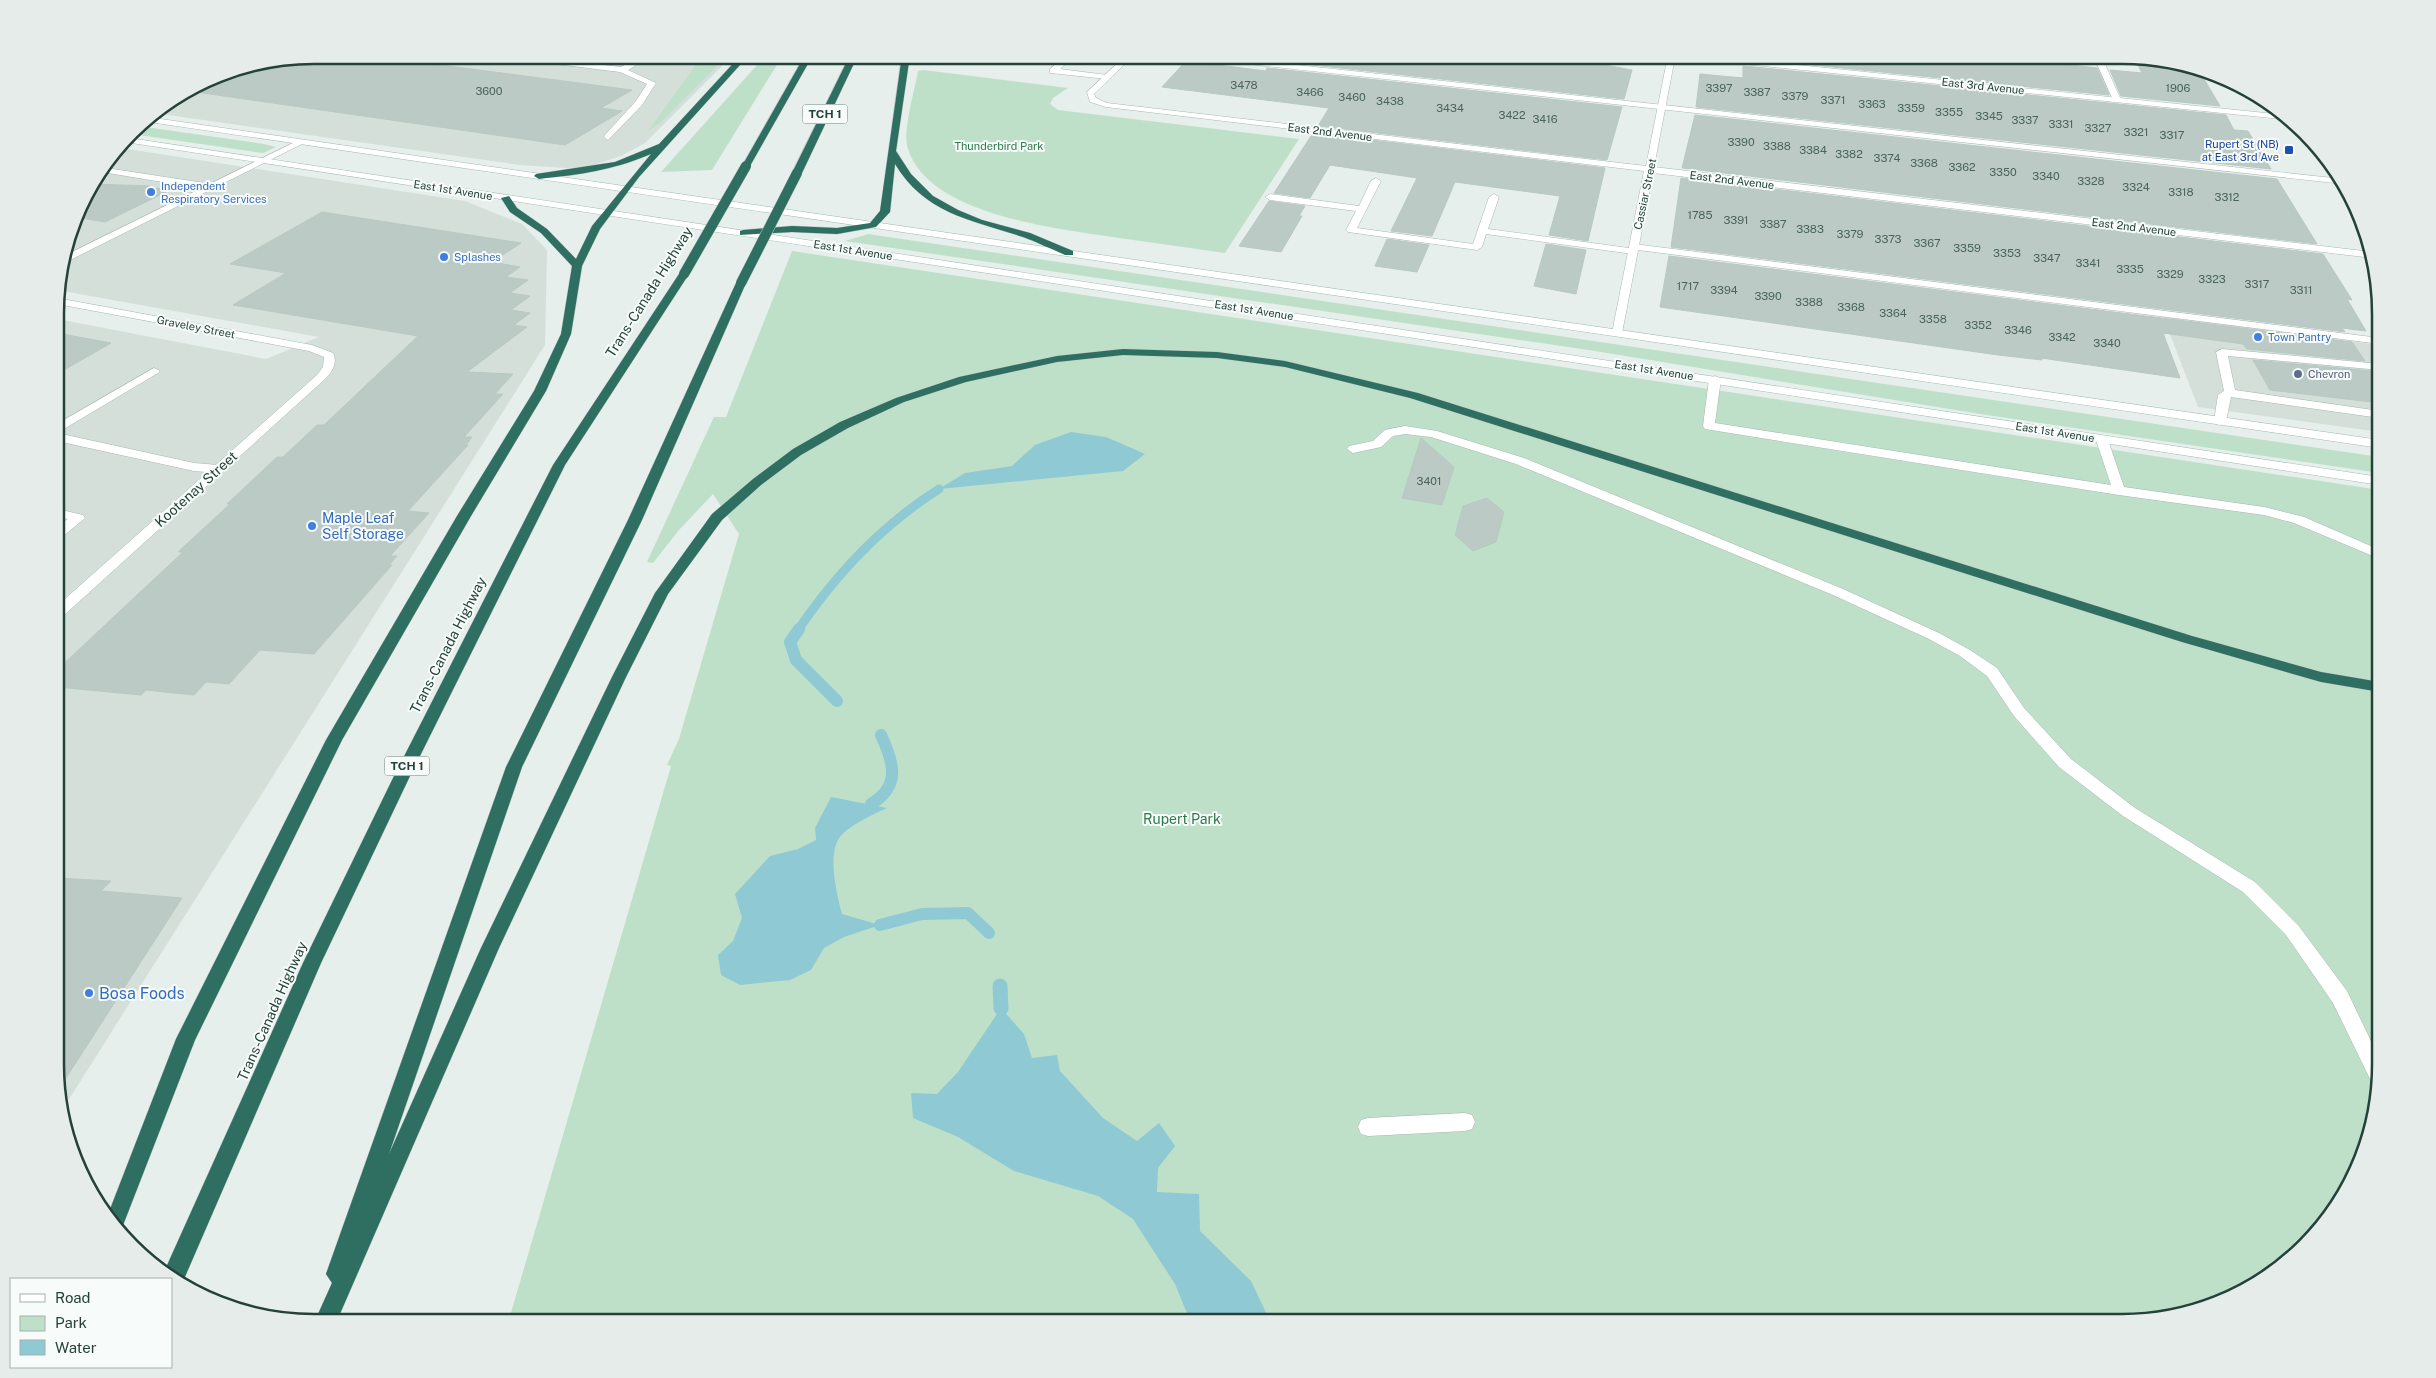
<svg xmlns="http://www.w3.org/2000/svg" width="2436" height="1378" font-family="'Public Sans',sans-serif">
<rect width="100%" height="100%" fill="#e6efeb"/>
<!-- built -->
<path fill="#d4dfda" d="M 314,55 L 716,55 L 731,57 L 645,143 L 621,156 L 586,167 L 566,168 L 520,165 L 154,113 L 215,75 Z
M 121,148 L 465,201 L 522,224 L 547,250 L 545,345 L 61,1112 L 57,1098 L 57,319 L 266,359 L 319,337 L 57,290 L 57,280 L 82,199 Z
M 2163,316 L 2380,345 L 2380,432 L 2198,407 Z"/>
<!-- green -->
<path fill="#bfe0c8" d="M 703,55 L 728,55 L 659,124 L 648,131 Z
M 766,55 L 783,55 L 712,170 L 661,172 Z
M 924,70 L 1068,88 L 1053,98 L 1050,104 L 1058,110 L 1299,139 L 1225,253 C 1190,248 1155,243 1119,238 C 1060,229 929,216 908,149 C 902,131 915,90 918,71 Z
M 138,126 L 264,144 L 276,147 L 263,153 L 132,134 Z
M 868,234 L 2380,457 L 2380,473 L 1980,414 L 1595,351 L 845,241 Z
M 792,251 L 2380,490 L 2380,1081 L 2372,1131 L 2346,1193 L 2305,1247 L 2252,1288 L 2205,1309 L 2139,1322 L 508,1323 L 671,766 L 667,765 L 679,739 L 739,534 L 713,494 L 679,530 L 653,563 L 647,562 L 714,417 L 726,417 Z"/>
<!-- water -->
<path fill="#8ec9d4" d="M 1071,432 L 1106,437 L 1145,454 L 1123,471 L 939,489 L 965,473 L 1012,466 L 1035,445 Z
M 831,797 L 887,808 C 874,814 845,827 838,840 C 828,858 837,896 842,914 L 880,925 L 844,937 L 824,948 L 811,970 L 790,980 L 740,985 L 721,975 L 718,955 L 733,941 L 742,918 L 735,894 L 770,856 L 798,849 L 816,840 L 815,828 Z
M 1001,1008 L 1024,1034 L 1032,1058 L 1057,1055 L 1060,1071 L 1103,1118 L 1137,1141 L 1159,1123 L 1175,1146 L 1158,1168 L 1157,1192 L 1199,1194 L 1200,1231 L 1251,1281 L 1271,1323 L 1191,1323 L 1175,1284 L 1133,1219 L 1098,1196 L 1014,1171 L 958,1137 L 913,1118 L 911,1093 L 937,1094 L 958,1072 Z"/>
<g fill="none" stroke-linecap="round" stroke-linejoin="round">
<!-- stream-far2 -->
<path stroke="#8ec9d4" stroke-width="9" d="M 798,630 C 836,574 882,525 939,489"/>
<!-- stream-far1 -->
<path stroke="#8ec9d4" stroke-width="12" d="M 799,629 L 790,642 L 796,660 L 837,701
M 871,804 C 901,786 894,763 881,735
M 880,925 L 922,914 L 968,913 L 989,933"/>
<!-- stream -->
<path stroke="#8ec9d4" stroke-width="15" d="M 1000,986 L 1001,1008"/>
</g>
<!-- building -->
<path fill="#bbcac4" stroke="#b8c9c2" d="M 314,55 L 379,55 L 379,57 L 632,90 L 601,108 L 622,111 L 565,145 L 189,91 L 215,75 Z
M 1267,55 L 1516,55 L 1605,65 L 1632,70 L 1624,99 L 1267,60 Z
M 1744,55 L 1981,55 L 2046,62 L 2097,68 L 2109,95 L 1744,58 Z
M 2134,57 L 2189,64 L 2197,67 L 2220,106 L 2121,96 L 2110,70 L 2142,73 Z
M 1186,61 L 1266,71 L 1267,68 L 1622,107 L 1607,160 L 1318,126 L 1329,108 L 1162,87 Z
M 1743,66 L 2226,115 L 2234,130 L 2248,131 L 2271,169 L 1696,107 L 1700,74 L 1743,78 Z
M 1695,115 L 2277,179 L 2317,244 L 1682,168 Z
M 1313,133 L 1605,168 L 1588,241 L 1549,235 L 1560,196 L 1455,182 L 1432,236 L 1391,231 L 1417,178 L 1330,165 L 1310,198 L 1274,193 Z
M 1681,178 L 2323,254 L 2352,300 L 2347,299 L 2366,331 L 2342,328 L 2345,332 L 1671,247 Z
M 93,184 L 150,186 L 146,188 L 172,189 L 105,222 L 76,217 L 82,199 Z
M 1269,201 L 1305,206 L 1299,216 L 1302,216 L 1281,252 L 1239,246 Z
M 322,212 L 521,243 L 492,262 L 520,267 L 506,277 L 528,280 L 510,293 L 530,296 L 511,310 L 530,313 L 514,325 L 527,327 L 467,372 L 513,374 L 495,394 L 503,394 L 464,437 L 472,437 L 466,445 L 468,445 L 408,511 L 429,513 L 390,556 L 397,556 L 389,565 L 392,565 L 314,654 L 260,650 L 229,684 L 206,682 L 194,695 L 146,690 L 141,695 L 57,687 L 57,670 L 183,552 L 178,552 L 230,504 L 227,504 L 277,457 L 283,457 L 317,425 L 324,425 L 418,336 L 233,305 L 286,273 L 230,264 Z
M 1387,239 L 1429,245 L 1417,272 L 1375,266 Z
M 1546,244 L 1586,250 L 1576,294 L 1534,286 Z
M 1669,256 L 2352,342 L 2365,361 L 2247,349 L 2243,344 L 2163,333 L 2180,378 L 2041,358 L 2042,360 L 1998,355 L 1660,307 Z
M 57,333 L 111,343 L 57,374 Z
M 2253,360 L 2372,371 L 2380,383 L 2380,403 L 2270,390 Z
M 1421,438 L 1454,467 L 1442,505 L 1402,498 Z
M 1487,498 L 1504,512 L 1496,542 L 1473,551 L 1455,535 L 1463,506 Z
M 57,878 L 111,881 L 101,891 L 182,898 L 57,1092 Z"/>
<g fill="none" stroke-linecap="round" stroke-linejoin="round">
<!-- lane casing -->
<g stroke="#a8b8b2" stroke-width="1">
<path id="lane" d="M 495,55 L 518,55 L 621,67 L 642,55 L 652,55 L 628,70 L 656,83 L 642,105 L 608,140 L 604,137 L 605,135 L 636,101 L 647,84 L 620,72 L 499,57 Z
M 1067,55 L 1076,55 L 1060,69 L 1107,75 L 1111,77 L 1107,79 L 1050,73 L 1050,69 Z
M 1180,55 L 1205,55 L 2342,179 L 2344,184 L 1184,57 Z
M 2093,55 L 2101,55 L 2121,100 L 2120,102 L 2113,100 Z
M 106,168 L 211,184 L 216,187 L 211,190 L 102,172 Z
M 1376,178 L 1381,181 L 1357,228 L 1473,244 L 1489,197 L 1494,194 L 1499,197 L 1488,229 L 1629,248 L 1634,244 L 2380,338 L 2380,344 L 1638,250 L 1633,254 L 1486,234 L 1482,247 L 1477,250 L 1348,232 L 1346,230 L 1356,211 L 1270,200 L 1265,197 L 1270,194 L 1359,206 L 1371,181 Z
M 2222,349 L 2380,364 L 2380,370 L 2228,356 L 2235,390 L 2380,411 L 2380,418 L 2231,397 L 2226,421 L 2220,425 L 2216,424 L 2214,421 L 2218,395 L 2224,391 L 2216,352 Z
M 154,368 L 160,371 L 158,373 L 57,433 L 57,424 Z
M 1715,376 L 1721,379 L 1715,423 L 2111,485 L 2096,440 L 2102,436 L 2108,440 L 2124,487 L 2264,507 L 2304,517 L 2380,550 L 2380,559 L 2294,523 L 2264,515 L 2119,495 L 1705,429 L 1703,426 L 1709,379 Z
M 1405,426 L 1437,431 L 1524,458 L 1843,589 L 1939,633 L 1970,650 L 1997,668 L 2024,708 L 2071,759 L 2135,808 L 2255,882 L 2298,925 L 2347,991 L 2380,1060 L 2379,1088 L 2373,1085 L 2333,1003 L 2286,935 L 2243,892 L 2123,816 L 2059,767 L 2014,716 L 1987,676 L 1960,656 L 1929,639 L 1833,595 L 1516,464 L 1431,437 L 1405,434 L 1393,436 L 1381,447 L 1353,453 L 1347,449 L 1349,446 L 1373,441 L 1385,430 Z
M 57,433 L 194,463 L 218,465 L 224,469 L 218,473 L 194,471 L 57,441 Z
M 57,509 L 83,515 L 85,518 L 62,537 L 57,538 L 57,527 L 68,519 L 57,517 Z
M 1465,1113 L 1472,1115 L 1475,1122 L 1472,1129 L 1465,1131 L 1368,1136 L 1361,1134 L 1358,1127 L 1361,1120 L 1368,1118 Z"/>
</g>
<!-- street casing -->
<g stroke="#a8b8b2" stroke-width="1">
<path id="street" d="M 1126,55 L 1134,55 L 1094,94 L 1096,98 L 1107,103 L 1646,166 L 1668,55 L 1699,55 L 2285,115 L 2291,120 L 1675,57 L 1654,167 L 2372,252 L 2373,258 L 1653,173 L 1622,333 L 1617,336 L 1612,333 L 1644,171 L 1106,107 L 1090,102 L 1087,92 Z
M 299,140 L 306,142 L 62,264 L 64,256 Z
M 57,298 L 312,345 L 333,353 C 338,363 332,372 325,379 L 62,617 L 57,619 L 57,606 L 317,375 L 323,367 L 324,357 L 309,351 L 57,304 Z"/>
</g>
<!-- secondary casing -->
<g stroke="#a4bbb3" stroke-width="1">
<path id="secondary" d="M 147,117 L 2380,440 L 2380,448 L 142,121 Z
M 129,138 L 2380,477 L 2380,485 L 125,142 Z
M 2330,162 L 2341,177 L 2337,177 L 2328,164 Z"/>
</g>
<!-- highway casing -->
<g stroke="#c2cac8" stroke-width="1">
<path id="highway" d="M 741,55 L 749,55 L 639,177 L 600,229 L 582,266 L 571,334 L 546,391 L 471,516 L 342,740 L 195,1040 L 120,1233 L 107,1217 L 176,1039 L 326,740 L 457,516 L 534,391 L 561,334 L 572,266 L 541,233 L 510,212 L 501,198 L 509,196 L 517,208 L 547,229 L 576,259 L 592,226 L 651,154 C 610,171 582,174 539,179 L 534,176 L 536,174 L 615,162 L 659,144 Z
M 805,55 L 813,55 L 750,166 L 743,168 L 742,166 Z
M 850,55 L 858,55 L 802,173 L 794,175 L 792,173 Z
M 902,55 L 910,55 L 896,151 L 911,174 L 933,196 L 958,210 L 982,220 L 1030,233 L 1073,251 L 1073,255 L 1065,255 C 1051,249 1037,242 1023,237 C 972,220 925,214 895,164 L 890,212 L 876,227 L 837,234 L 792,232 L 740,235 L 740,231 L 743,230 L 792,226 L 837,228 L 870,223 L 880,211 Z
M 684,271 L 689,274 L 565,465 L 410,776 L 321,963 L 181,1286 L 164,1272 L 303,963 L 394,776 L 553,465 L 679,274 Z
M 741,280 L 746,283 L 642,520 L 522,767 L 389,1154 L 481,948 L 612,677 L 655,593 L 712,514 L 753,479 L 793,449 L 840,422 L 896,398 L 959,377 L 1057,356 L 1123,349 L 1217,352 L 1285,361 L 1418,393 L 2192,636 L 2321,672 L 2380,682 L 2380,692 L 2321,682 L 2182,642 L 1410,398 L 1285,367 L 1217,358 L 1123,355 L 1057,362 L 966,382 L 904,402 L 848,428 L 801,455 L 761,485 L 722,520 L 668,594 L 626,677 L 499,948 L 336,1323 L 314,1323 L 332,1283 L 326,1274 L 506,767 L 628,520 L 736,283 Z"/>
</g>
<!-- lane -->
<use href="#lane" fill="#fff" fill-rule="evenodd"/>
<!-- street -->
<use href="#street" fill="#fff" fill-rule="evenodd"/>
<!-- secondary -->
<use href="#secondary" fill="#fff" fill-rule="evenodd"/>
<!-- highway -->
<use href="#highway" fill="#2f6f62" fill-rule="evenodd"/>
<!-- highway-bridge casing -->
<g stroke="#c2cac8" stroke-width="11" stroke-linecap="butt">
<path id="highway-bridge" d="M 684,274 L 746,166
M 741,283 L 797,173"/>
</g>
<!-- highway-bridge -->
<use href="#highway-bridge" stroke="#2f6f62" stroke-width="10"/>
</g>
<!-- markers -->
<rect fill="#1a4fb4" stroke="#f7fbf9" stroke-width="2" x="2284" y="145" width="10" height="10" rx="2.5"/>
<g fill="#3f7fe0" stroke="#f7fbf9" stroke-width="2">
<circle cx="151" cy="192" r="5"/>
<circle cx="444" cy="257" r="5"/>
<circle cx="2258" cy="337" r="5"/>
<circle cx="312" cy="526" r="5"/>
<circle cx="89" cy="993" r="5"/>
</g>
<circle fill="#5c6f8a" stroke="#f7fbf9" stroke-width="2" cx="2298" cy="374" r="5"/>
<g text-anchor="middle" stroke-width="4" stroke-linejoin="round" paint-order="stroke">
<!-- number labels -->
<g font-size="11" fill="#4a645c">
<text x="1244" y="89">3478</text>
<text x="1719" y="92">3397</text>
<text x="2178" y="92">1906</text>
<text x="489" y="95">3600</text>
<text x="1310" y="96">3466</text>
<text x="1757" y="96">3387</text>
<text x="1795" y="100">3379</text>
<text x="1352" y="101">3460</text>
<text x="1833" y="104">3371</text>
<text x="1390" y="105">3438</text>
<text x="1872" y="108">3363</text>
<text x="1450" y="112">3434</text>
<text x="1911" y="112">3359</text>
<text x="1949" y="116">3355</text>
<text x="1512" y="119">3422</text>
<text x="1989" y="120">3345</text>
<text x="1545" y="123">3416</text>
<text x="2025" y="124">3337</text>
<text x="2061" y="128">3331</text>
<text x="2098" y="132">3327</text>
<text x="2136" y="136">3321</text>
<text x="2172" y="139">3317</text>
<text x="1741" y="146">3390</text>
<text x="1777" y="150">3388</text>
<text x="1813" y="154">3384</text>
<text x="1849" y="158">3382</text>
<text x="1887" y="162">3374</text>
<text x="1924" y="167">3368</text>
<text x="1962" y="171">3362</text>
<text x="2003" y="176">3350</text>
<text x="2046" y="180">3340</text>
<text x="2091" y="185">3328</text>
<text x="2136" y="191">3324</text>
<text x="2181" y="196">3318</text>
<text x="2227" y="201">3312</text>
<text x="1700" y="219">1785</text>
<text x="1736" y="224">3391</text>
<text x="1773" y="228">3387</text>
<text x="1810" y="233">3383</text>
<text x="1850" y="238">3379</text>
<text x="1888" y="243">3373</text>
<text x="1927" y="247">3367</text>
<text x="1967" y="252">3359</text>
<text x="2007" y="257">3353</text>
<text x="2047" y="262">3347</text>
<text x="2088" y="267">3341</text>
<text x="2130" y="273">3335</text>
<text x="2170" y="278">3329</text>
<text x="2212" y="283">3323</text>
<text x="2257" y="288">3317</text>
<text x="1688" y="290">1717</text>
<text x="1724" y="294">3394</text>
<text x="2301" y="294">3311</text>
<text x="1768" y="300">3390</text>
<text x="1809" y="306">3388</text>
<text x="1851" y="311">3368</text>
<text x="1893" y="317">3364</text>
<text x="1933" y="323">3358</text>
<text x="1978" y="329">3352</text>
<text x="2018" y="334">3346</text>
<text x="2062" y="341">3342</text>
<text x="2107" y="347">3340</text>
<text x="1429" y="485">3401</text>
</g>
<!-- far-street labels -->
<g font-size="11" fill="#24423a" stroke="#f7fbf9">
<text transform="translate(1983 86) rotate(6)" y="4">East 3rd Avenue</text>
<text transform="translate(1330 132) rotate(7)" y="4">East 2nd Avenue</text>
<text transform="translate(1732 180) rotate(7)" y="4">East 2nd Avenue</text>
<text transform="translate(453 190) rotate(9)" y="4">East 1st Avenue</text>
<text transform="translate(1645 194) rotate(-78)" y="4">Cassiar Street</text>
<text transform="translate(2134 227) rotate(7)" y="4">East 2nd Avenue</text>
<text transform="translate(853 250) rotate(9)" y="4">East 1st Avenue</text>
<text transform="translate(1254 310) rotate(9)" y="4">East 1st Avenue</text>
<text transform="translate(196 327) rotate(11)" y="4">Graveley Street</text>
<text transform="translate(1654 370) rotate(9)" y="4">East 1st Avenue</text>
<text transform="translate(2055 432) rotate(9)" y="4">East 1st Avenue</text>
</g>
<!-- far-transit labels -->
<g font-size="11" fill="#164399" stroke="#f7fbf9" text-anchor="end">
<text x="2279" y="148">Rupert St (NB)<tspan x="2279" dy="13">at East 3rd Ave</tspan></text>
</g>
<!-- far-park labels -->
<g font-size="11" fill="#2d7a4b" stroke="#f7fbf9">
<text x="999" y="150">Thunderbird Park</text>
</g>
<!-- far-shop labels -->
<g font-size="11" fill="#366cbe" stroke="#f7fbf9" text-anchor="start">
<text x="161" y="190">Independent<tspan x="161" dy="13">Respiratory Services</tspan></text>
<text x="454" y="261">Splashes</text>
<text x="2268" y="341">Town Pantry</text>
</g>
<!-- far-service labels -->
<g font-size="11" fill="#4e5e75" stroke="#f7fbf9" text-anchor="start">
<text x="2308" y="378">Chevron</text>
</g>
<!-- shield labels -->
<g fill="#f7fbf9" stroke="#637a73" stroke-width="1">
<rect x="802.5" y="104.5" width="45" height="19" rx="4"/>
<rect x="384.5" y="756.5" width="45" height="19" rx="4"/>
</g>
<g font-size="12" font-weight="bold" fill="#24423a">
<text x="825" y="118">TCH 1</text>
<text x="407" y="770">TCH 1</text>
</g>
<!-- street labels -->
<g font-size="14" fill="#24423a" stroke="#f7fbf9">
<text transform="translate(649 292) rotate(-58)" y="5">Trans-Canada Highway</text>
<text transform="translate(196 489) rotate(-42)" y="5">Kootenay Street</text>
<text transform="translate(448 645) rotate(-63)" y="5">Trans-Canada Highway</text>
<text transform="translate(272 1011) rotate(-66)" y="5">Trans-Canada Highway</text>
</g>
<!-- shop labels -->
<g font-size="14" fill="#366cbe" stroke="#f7fbf9" text-anchor="start">
<text x="322" y="523">Maple Leaf<tspan x="322" dy="16">Self Storage</tspan></text>
</g>
<!-- park labels -->
<g font-size="14" fill="#2d7a4b" stroke="#f7fbf9">
<text x="1182" y="824">Rupert Park</text>
</g>
<!-- near-shop labels -->
<g font-size="16" fill="#366cbe" stroke="#f7fbf9" text-anchor="start">
<text x="99" y="999">Bosa Foods</text>
</g>
</g>
<!-- crop -->
<path d="M0 0H2436V1378H0ZM314 64H2122A250 250 0 0 1 2372 314V1064A250 250 0 0 1 2122 1314H314A250 250 0 0 1 64 1064V314A250 250 0 0 1 314 64Z" fill="#e6ecea" fill-rule="evenodd"/>
<path fill="none" stroke="#24423a" stroke-width="2.5" d="M314 64H2122A250 250 0 0 1 2372 314V1064A250 250 0 0 1 2122 1314H314A250 250 0 0 1 64 1064V314A250 250 0 0 1 314 64Z"/>
<!-- legend -->
<rect x="10" y="1278" width="162" height="90" fill="#f7fbf9" stroke="#a3b1ad"/>
<rect x="20" y="1294" width="25" height="8" fill="#ffffff" stroke="#a3b1ad"/>
<text x="55" y="1303" font-size="15" fill="#24423a">Road</text>
<rect x="20" y="1316" width="25" height="15" fill="#bfe0c8" stroke="#a3b1ad"/>
<text x="55" y="1328" font-size="15" fill="#24423a">Park</text>
<rect x="20" y="1340" width="25" height="15" fill="#8ec9d4" stroke="#a3b1ad"/>
<text x="55" y="1353" font-size="15" fill="#24423a">Water</text>
</svg>
